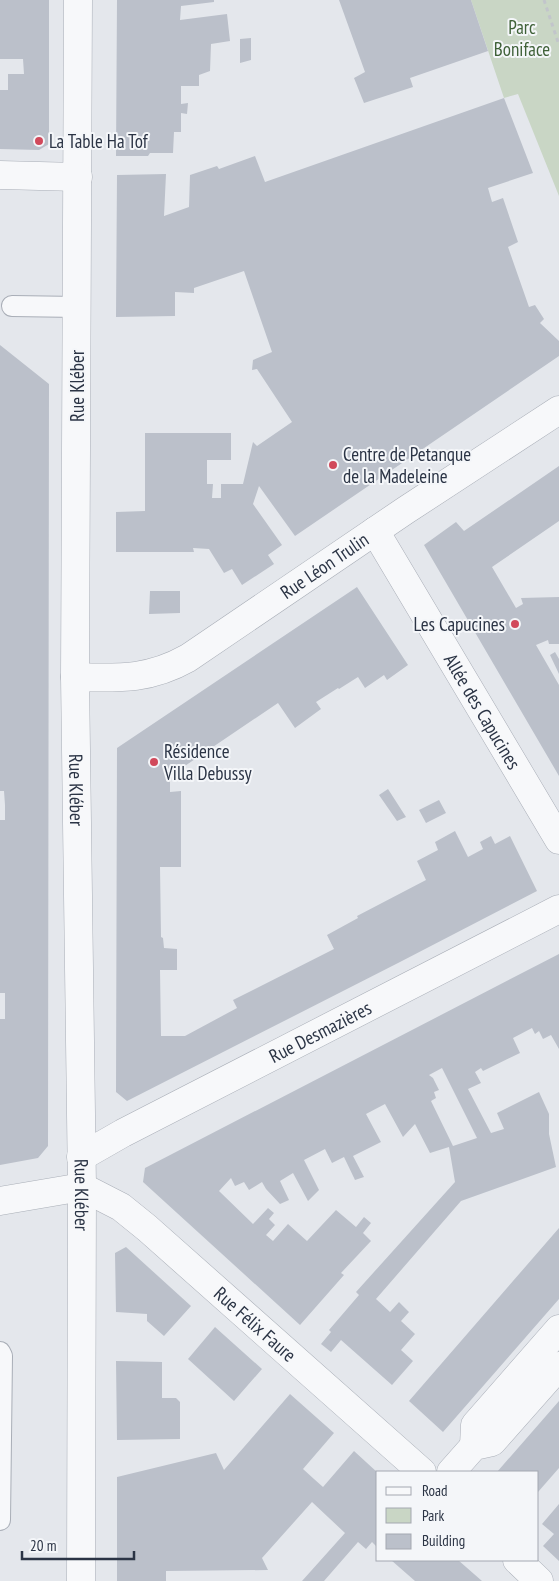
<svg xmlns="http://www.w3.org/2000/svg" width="559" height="1581" font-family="'PT Sans Narrow',sans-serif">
<rect width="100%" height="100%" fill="#e4e7ec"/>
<!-- green -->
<path fill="#c9d6c5" d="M 471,0 L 559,0 L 559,196 L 518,94 L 504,98 Z"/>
<!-- building -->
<path fill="#bbc0ca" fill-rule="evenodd" d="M 0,0 L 49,0 L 49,144 L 39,150 L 0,149 L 0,90 L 8,90 L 8,74 L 24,74 L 23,59 L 0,59 Z
M 117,0 L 214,0 L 214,2 L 181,6 L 180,20 L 227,14 L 230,41 L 211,44 L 210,71 L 199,75 L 199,86 L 181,86 L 181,104 L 188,103 L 187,114 L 181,113 L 181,132 L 174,132 L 173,153 L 150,153 L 148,156 L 116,156 Z
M 339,0 L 471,0 L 488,51 L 410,78 L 413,87 L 364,103 L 354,78 L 365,72 Z
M 251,38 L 251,60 L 240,63 L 240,39 Z
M 504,98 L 533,173 L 488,188 L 492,202 L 503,198 L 518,242 L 508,247 L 529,307 L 535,305 L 544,319 L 540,323 L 559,341 L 559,356 L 295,536 L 259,486 L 253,504 L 282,545 L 268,555 L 274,564 L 242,585 L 232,569 L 224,573 L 209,549 L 193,548 L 194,552 L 116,552 L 116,512 L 145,511 L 145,433 L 231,433 L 231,460 L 207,460 L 207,484 L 213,484 L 212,498 L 221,498 L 221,484 L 243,484 L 253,442 L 257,446 L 292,422 L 257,369 L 252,370 L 253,360 L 272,352 L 244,271 L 194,288 L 194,293 L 175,292 L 175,316 L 116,317 L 117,175 L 166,174 L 164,216 L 189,207 L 190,175 L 217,166 L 219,169 L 255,156 L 265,182 Z
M 0,345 L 49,384 L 48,1146 L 38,1158 L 0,1165 L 0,1019 L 5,1019 L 5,993 L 0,993 L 0,820 L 5,820 L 5,805 L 4,791 L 0,791 Z
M 559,466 L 559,521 L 492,567 L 516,608 L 523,604 L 521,598 L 559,597 L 559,644 L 549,644 L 548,640 L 536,645 L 559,685 L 559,776 L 424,545 L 456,522 L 464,531 Z
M 357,587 L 408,665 L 387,680 L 384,675 L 365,688 L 358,677 L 339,689 L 338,688 L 316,702 L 321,709 L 295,728 L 278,703 L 170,776 L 170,792 L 181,791 L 181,867 L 160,867 L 161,937 L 163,938 L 164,948 L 177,949 L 177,970 L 160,970 L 161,1036 L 185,1036 L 237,1008 L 233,1000 L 334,949 L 327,935 L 358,918 L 357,916 L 426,880 L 417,861 L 438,850 L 435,842 L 455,831 L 468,857 L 483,849 L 480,842 L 491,836 L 495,844 L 510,836 L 537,891 L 400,962 L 127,1101 L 116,1092 L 117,748 Z
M 150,591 L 180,591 L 180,613 L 149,614 Z
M 555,652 L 559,659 L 559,674 L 550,655 Z
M 388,789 L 406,817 L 397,821 L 379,795 Z
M 439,800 L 446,813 L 426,823 L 419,810 Z
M 559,954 L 559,1049 L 551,1035 L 543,1039 L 539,1031 L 535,1034 L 532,1028 L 513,1038 L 520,1053 L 483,1071 L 481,1068 L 475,1072 L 481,1083 L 468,1089 L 491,1133 L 504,1129 L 497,1113 L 539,1092 L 549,1114 L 549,1134 L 556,1167 L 461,1201 L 376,1299 L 390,1312 L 399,1302 L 409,1312 L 401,1321 L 415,1334 L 401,1350 L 413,1361 L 392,1385 L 341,1340 L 331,1352 L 321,1344 L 331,1332 L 329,1330 L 359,1295 L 356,1292 L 455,1182 L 449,1147 L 430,1153 L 415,1124 L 403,1137 L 385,1104 L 366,1114 L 381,1142 L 353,1156 L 364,1177 L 355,1180 L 344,1157 L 332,1163 L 325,1149 L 304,1160 L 319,1190 L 308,1201 L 293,1173 L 280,1181 L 289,1200 L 280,1204 L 266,1189 L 262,1182 L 249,1190 L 244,1182 L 235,1186 L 231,1178 L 219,1191 L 253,1224 L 268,1208 L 274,1213 L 269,1219 L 275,1225 L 266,1235 L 273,1241 L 288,1224 L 307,1241 L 336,1210 L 356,1227 L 364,1217 L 371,1223 L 363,1233 L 371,1241 L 341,1273 L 344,1275 L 300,1325 L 143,1182 L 145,1168 ZM 442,1068 L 477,1138 L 453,1146 L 431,1101 L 436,1098 L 434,1092 L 439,1090 L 433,1078 L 429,1075 Z
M 559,1228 L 559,1299 L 443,1432 L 409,1401 Z
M 126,1247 L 191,1306 L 164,1336 L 147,1321 L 147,1314 L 116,1312 L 115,1253 Z
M 215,1327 L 262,1369 L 234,1401 L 188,1359 Z
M 116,1361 L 162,1362 L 162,1398 L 176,1398 L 180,1402 L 180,1439 L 117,1440 Z
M 290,1394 L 334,1433 L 303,1469 L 314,1479 L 323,1487 L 354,1451 L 378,1473 L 378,1548 L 372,1542 L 366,1549 L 358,1542 L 324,1581 L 302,1581 L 345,1533 L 312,1502 L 262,1558 L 268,1570 L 166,1571 L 166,1581 L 117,1581 L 117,1477 L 216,1453 L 224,1470 Z
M 559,1401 L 559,1468 L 538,1492 L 538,1472 L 497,1472 Z
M 559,1504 L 559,1561 L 543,1546 L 554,1534 L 542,1524 Z
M 391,1560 L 458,1560 L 482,1581 L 415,1581 Z"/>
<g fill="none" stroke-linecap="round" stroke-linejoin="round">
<!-- service casing -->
<g stroke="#a9aeb7" stroke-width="22">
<path id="service" d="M 12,306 L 78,307
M 0,1352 L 2,1356 L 0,1520"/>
</g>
<!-- minor casing -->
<g stroke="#a9aeb7" stroke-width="29">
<g id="minor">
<path id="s1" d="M 78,0 L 75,677 L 82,1187 L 81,1581"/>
<path d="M 0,175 L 78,177"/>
<path id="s2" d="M 375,531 L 559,840"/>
<path id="s3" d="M 75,677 C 119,678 149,680 188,658 L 406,510 L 559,410"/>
<path id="s4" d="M 81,1157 L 123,1133 L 559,909"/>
<path id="s5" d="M 82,1187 L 121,1207 L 147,1228 L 422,1472"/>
<path d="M 0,1201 L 82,1187"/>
<path d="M 474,1446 L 475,1425 L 559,1329"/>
<path d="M 451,1472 L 474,1446 L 492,1442 L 559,1366"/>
<path d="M 517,1560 L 539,1581"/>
</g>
</g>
<!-- path -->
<path stroke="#c2c5cb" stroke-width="3" stroke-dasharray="4 4" stroke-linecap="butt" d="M 544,0 L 559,45"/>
<!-- service -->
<use href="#service" stroke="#f7f8fa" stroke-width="20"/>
<!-- minor -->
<use href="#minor" stroke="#f7f8fa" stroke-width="28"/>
</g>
<!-- markers -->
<g fill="#d1495b" stroke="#f4f6f9" stroke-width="2">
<circle cx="39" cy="141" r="5"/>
<circle cx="333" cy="465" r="5"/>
<circle cx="515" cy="624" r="5"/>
<circle cx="154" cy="762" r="5"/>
</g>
<g text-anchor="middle" stroke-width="4" stroke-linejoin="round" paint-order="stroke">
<!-- park labels -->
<g font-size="19" fill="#3f6138" stroke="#f4f6f9">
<text x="522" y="34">Parc<tspan x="522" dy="22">Boniface</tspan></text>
</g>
<!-- poi labels -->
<g font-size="19" fill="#2b3445" stroke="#f4f6f9" text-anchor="start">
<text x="49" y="148">La Table Ha Tof</text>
<text x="343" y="461">Centre de Petanque<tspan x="343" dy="22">de la Madeleine</tspan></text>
<text x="505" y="631" text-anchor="end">Les Capucines</text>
<text x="164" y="758">Résidence<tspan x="164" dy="22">Villa Debussy</tspan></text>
</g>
<!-- street labels -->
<g font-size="19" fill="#2b3445" stroke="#f4f6f9">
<text transform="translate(77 386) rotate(-90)" y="7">Rue Kléber</text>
<text dy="7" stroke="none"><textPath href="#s3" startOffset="281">Rue Léon Trulin</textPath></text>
<text dy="7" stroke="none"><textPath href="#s2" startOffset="210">Allée des Capucines</textPath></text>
<text dy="7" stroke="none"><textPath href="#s1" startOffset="790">Rue Kléber</textPath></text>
<text dy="7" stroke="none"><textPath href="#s4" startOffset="270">Rue Desmazières</textPath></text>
<text dy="7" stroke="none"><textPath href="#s1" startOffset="1195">Rue Kléber</textPath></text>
<text dy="7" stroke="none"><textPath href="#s5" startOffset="222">Rue Félix Faure</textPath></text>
</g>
</g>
<!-- legend -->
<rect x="376" y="1471" width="162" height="90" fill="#f4f6f9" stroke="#a4a8b1"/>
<rect x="386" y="1487" width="25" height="8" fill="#f7f8fa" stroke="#a4a8b1"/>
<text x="422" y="1496" font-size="15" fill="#2b3445">Road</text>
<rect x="386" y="1508" width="25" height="15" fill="#c9d6c5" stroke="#a4a8b1"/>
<text x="422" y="1521" font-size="15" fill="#2b3445">Park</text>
<rect x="386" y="1534" width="25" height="15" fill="#bbc0ca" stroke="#a4a8b1"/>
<text x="422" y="1546" font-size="15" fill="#2b3445">Building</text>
<!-- scale -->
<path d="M22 1551v8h112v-8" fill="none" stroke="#2b3445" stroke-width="2.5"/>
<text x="30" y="1551" font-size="15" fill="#2b3445" stroke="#f4f6f9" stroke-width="4" paint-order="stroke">20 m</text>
</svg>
